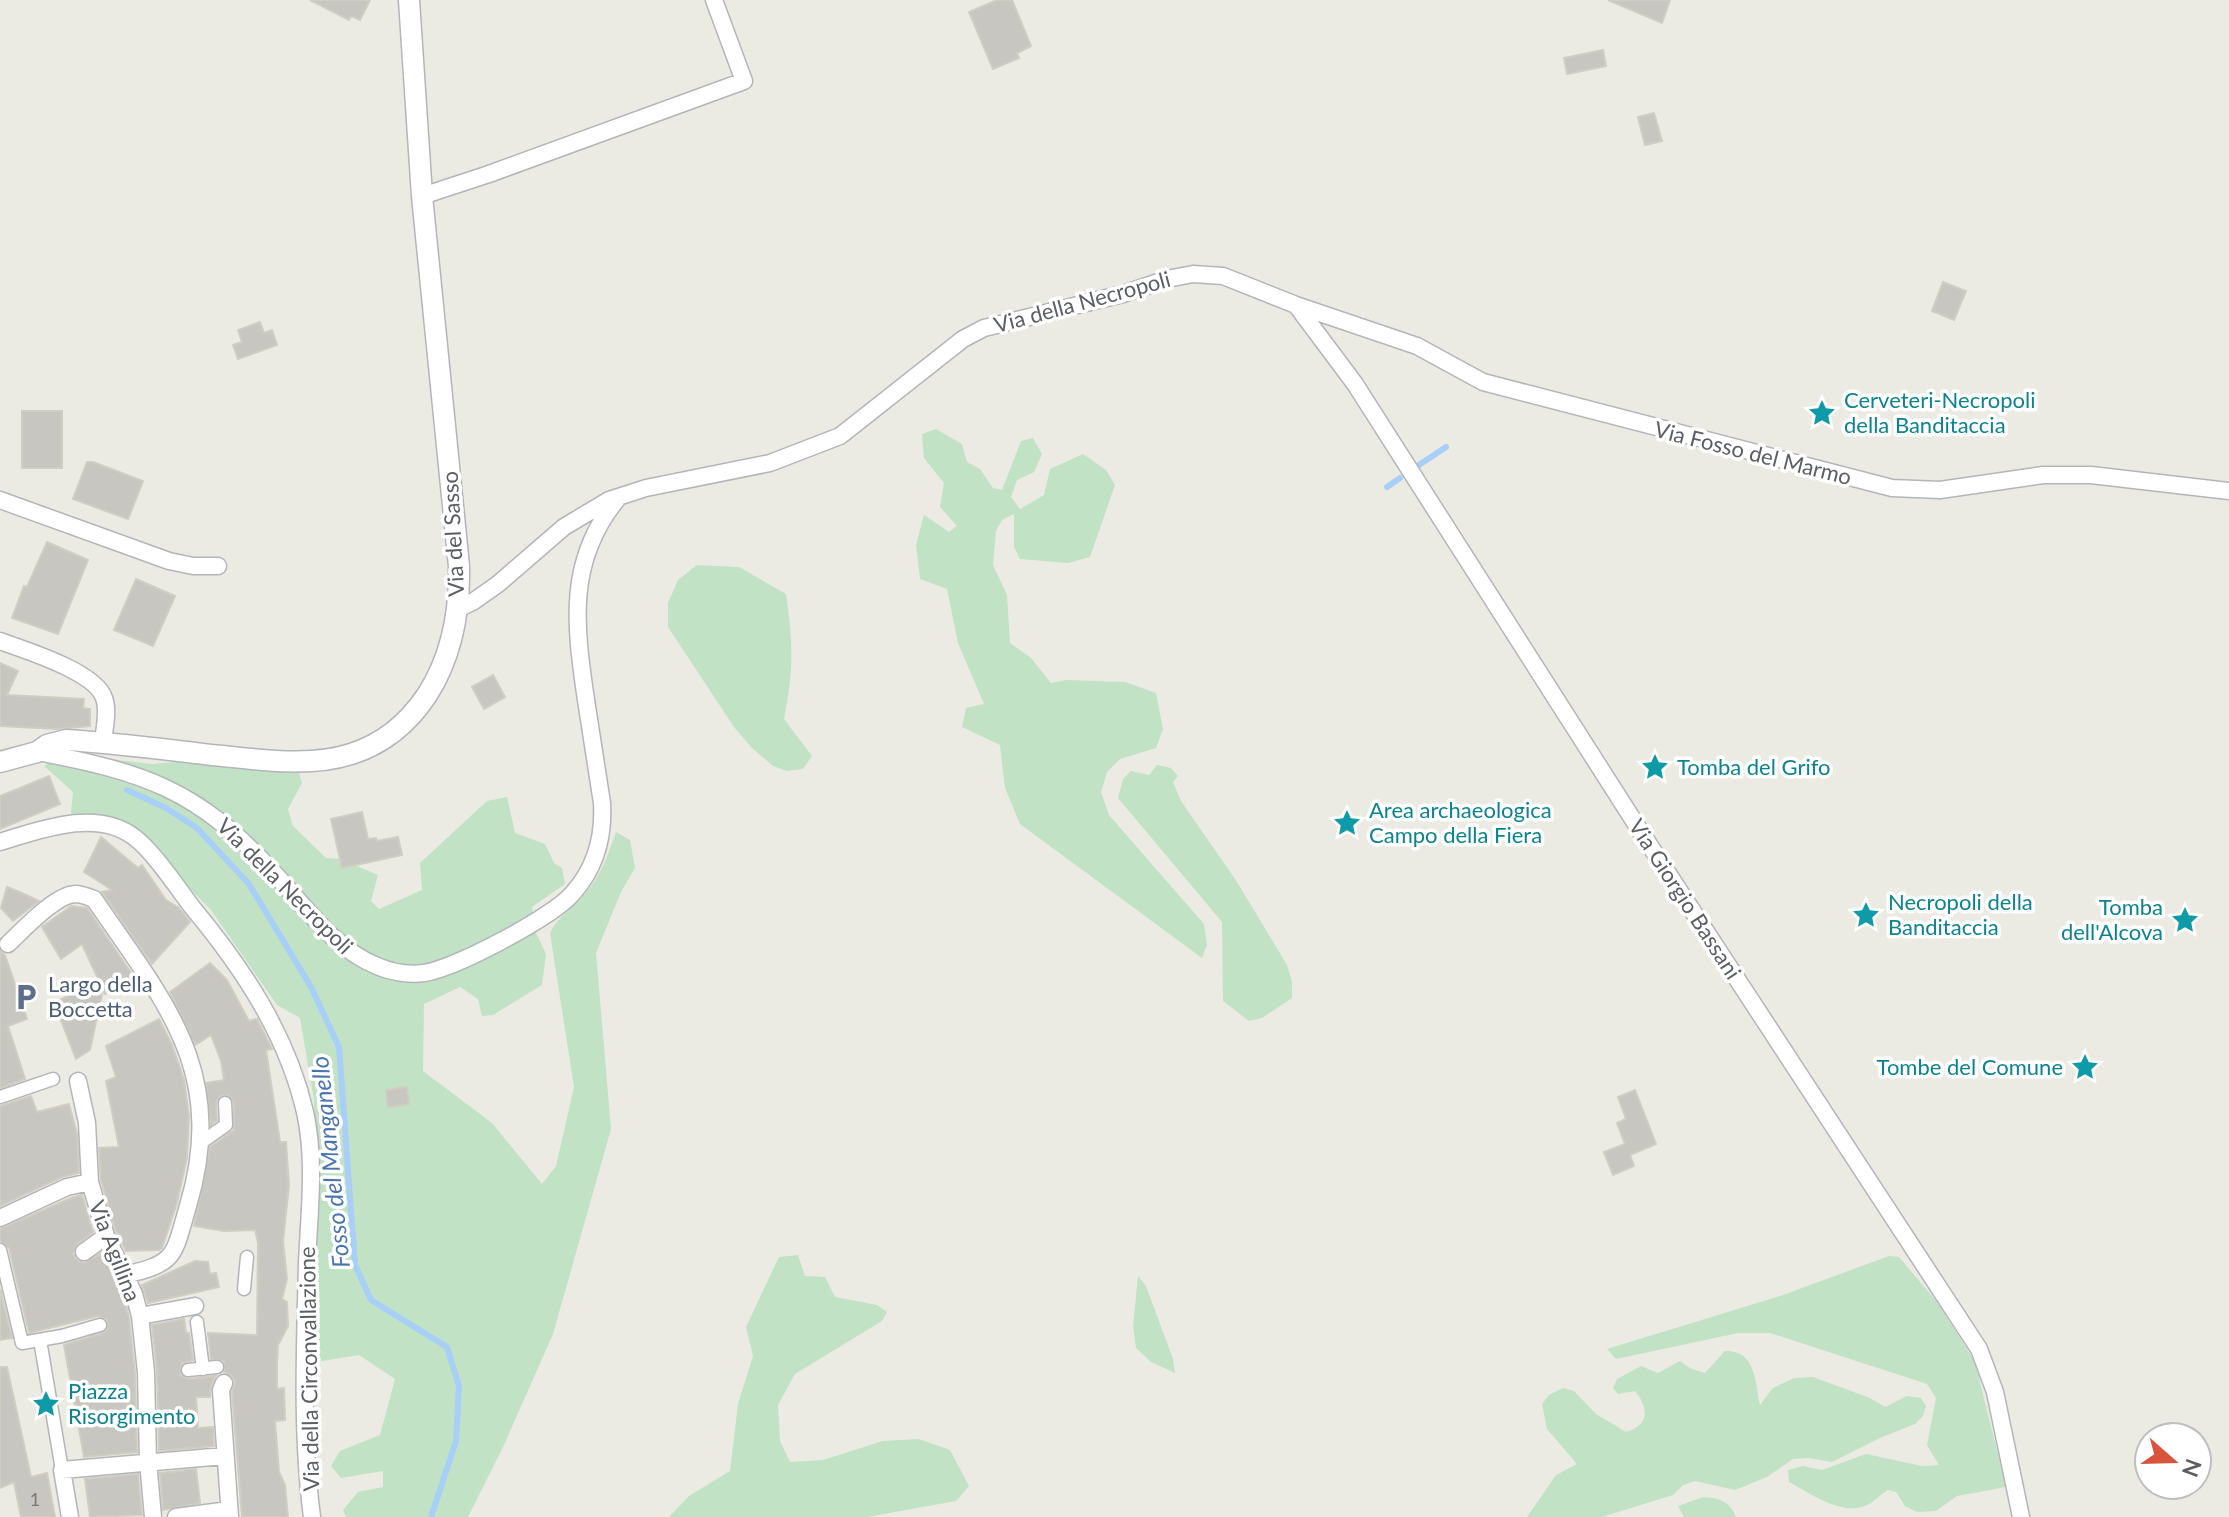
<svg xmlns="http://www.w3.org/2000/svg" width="2229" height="1517" font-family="Lato,sans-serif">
<rect width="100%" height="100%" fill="#ecebe3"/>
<!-- green -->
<path fill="#c1e2c4" d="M 936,429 L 962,444 L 967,462 L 980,469 L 993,488 L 1002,490 L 1021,441 L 1033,438 L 1042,454 L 1034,472 L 1017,480 L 1011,497 L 1020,509 L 1044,495 L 1050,469 L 1083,454 L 1106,470 L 1115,485 L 1090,557 L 1068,563 L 1020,559 L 1014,547 L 1014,514 L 1002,520 L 996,531 L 993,565 L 1007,595 L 1010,643 L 1031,658 L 1051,683 L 1066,680 L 1125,682 L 1156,693 L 1163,729 L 1156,748 L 1120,759 L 1107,772 L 1101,792 L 1109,815 L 1204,924 L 1207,945 L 1202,958 L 1020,824 L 1005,788 L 1000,745 L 962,727 L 966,708 L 984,704 L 958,643 L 947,589 L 920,579 L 916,545 L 924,515 L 949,532 L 957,526 L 940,507 L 944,483 L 924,458 L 922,434 Z
M 697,565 L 739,567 L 786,594 C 793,644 794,668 784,719 L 812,756 L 803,769 L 787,771 L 773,766 L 751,747 L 734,727 L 668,627 L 668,603 L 678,580 Z
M 66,754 L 152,764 L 175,762 L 299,773 L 302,783 L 288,809 L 293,826 L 326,858 L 341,859 L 378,875 L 371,901 L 379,909 L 422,890 L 420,863 L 487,801 L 507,797 L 515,833 L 545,844 L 554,863 L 562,868 L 565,884 L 532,907 L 536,933 L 546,954 L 542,985 L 493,1015 L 482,1016 L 478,999 L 460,987 L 424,1004 L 423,1071 L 492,1123 L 542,1184 L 556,1166 L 574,1087 L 550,933 C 558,916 572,909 584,895 C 600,877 608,855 616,832 L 630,840 L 635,868 L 621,892 L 596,953 L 611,1129 L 553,1334 L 503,1447 L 468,1517 L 346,1517 L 343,1510 L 358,1492 L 383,1487 L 383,1471 L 341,1478 L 331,1466 L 340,1451 L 380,1435 L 395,1379 L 359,1355 L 310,1363 L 317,1175 L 314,1100 L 300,1018 L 277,1005 L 211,910 L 157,856 L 113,822 L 77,826 L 71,812 L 73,792 L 44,766 Z
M 1157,765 L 1171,768 L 1178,776 L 1173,782 L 1181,801 L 1237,882 L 1287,965 L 1292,982 L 1292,998 L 1262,1018 L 1249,1021 L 1223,1001 L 1222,922 L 1118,798 L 1123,779 L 1131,771 L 1149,775 Z
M 798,1255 L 805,1276 L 825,1277 L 835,1297 L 877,1305 L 887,1312 L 882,1321 L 795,1374 L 778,1405 L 780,1441 L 790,1462 L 823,1460 L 883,1441 L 919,1439 L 950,1450 L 969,1486 L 956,1501 L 867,1517 L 669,1517 L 689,1496 L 730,1471 L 738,1404 L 753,1356 L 746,1327 L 779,1257 Z
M 1889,1256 L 1899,1257 L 1937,1302 L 1975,1362 L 2006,1487 L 1957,1496 L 1936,1511 L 1917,1512 L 1905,1506 L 1896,1492 L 1888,1490 C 1881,1494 1874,1502 1867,1505 C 1842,1517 1810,1493 1789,1482 L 1788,1470 L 1803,1466 L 1822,1470 L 1866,1454 L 1922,1466 L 1939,1465 L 1927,1445 L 1936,1398 L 1927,1384 L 1770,1333 L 1738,1333 L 1616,1359 L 1607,1349 L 1783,1295 Z
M 1138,1276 L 1146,1286 L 1173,1359 L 1175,1373 L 1151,1362 L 1136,1348 L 1133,1326 Z
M 1725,1351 C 1756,1350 1755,1382 1760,1405 L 1773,1388 L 1794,1378 L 1813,1377 L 1870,1398 L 1885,1407 L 1907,1396 L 1921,1398 L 1926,1406 L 1923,1416 L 1915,1424 L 1880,1438 L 1832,1462 L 1808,1458 L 1793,1459 L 1767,1477 L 1735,1490 L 1695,1481 L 1683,1485 L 1673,1495 L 1602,1517 L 1527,1517 L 1556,1475 L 1577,1464 L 1547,1429 L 1542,1404 L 1549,1395 L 1563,1388 L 1574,1391 L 1596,1414 L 1626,1432 C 1651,1425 1648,1407 1635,1391 L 1618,1394 L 1613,1388 L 1617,1379 L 1641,1366 L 1658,1373 L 1680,1361 L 1690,1368 L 1705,1373 Z
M 1703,1497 C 1719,1498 1730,1501 1736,1517 L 1684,1517 L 1678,1506 Z"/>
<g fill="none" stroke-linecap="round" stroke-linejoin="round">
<!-- stream -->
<path stroke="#a8cff7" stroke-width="6" d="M 1416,467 L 1446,447
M 1387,487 L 1400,478
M 127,790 L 166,808 L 197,828 L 249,884 L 311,987 L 339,1047 L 355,1265 L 371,1300 L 447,1347 L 459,1386 L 456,1441 L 431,1517"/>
</g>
<!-- building -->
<path fill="#c8c6c0" stroke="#d0cdc2" stroke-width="2" d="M 310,0 L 370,0 L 360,20 L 351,16 L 349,20 Z
M 997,0 L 1012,0 L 1031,46 L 1017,53 L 1019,58 L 993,69 L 969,12 Z
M 1608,0 L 1670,0 L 1662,23 Z
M 1603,50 L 1606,66 L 1567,74 L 1564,58 Z
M 1654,113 L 1662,141 L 1645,145 L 1638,117 Z
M 1943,282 L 1966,291 L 1954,320 L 1932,311 Z
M 260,322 L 264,333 L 272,330 L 277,345 L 238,359 L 233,345 L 242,342 L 238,330 Z
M 22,411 L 62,411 L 62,468 L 22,468 Z
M 87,462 L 93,462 L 143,481 L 128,519 L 73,499 Z
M 47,542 L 88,560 L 58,634 L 12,618 L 24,586 L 27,587 Z
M 136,579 L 175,596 L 153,646 L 114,630 Z
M 0,663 L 18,671 L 7,695 L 84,699 L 83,708 L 90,709 L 90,726 L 57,729 L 0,726 Z
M 493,675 L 505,697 L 484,709 L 472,687 Z
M 49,776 L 60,804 L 0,829 L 0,796 Z
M 362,812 L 368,839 L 376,838 L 377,841 L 398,837 L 402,855 L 342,868 L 331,819 Z
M 101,837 L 138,868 L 142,865 L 166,900 L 179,908 L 190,922 L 152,964 L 102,892 L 112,890 L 84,872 Z
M 7,887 L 22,893 L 39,901 L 13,921 L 1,908 Z
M 71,906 L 87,908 L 136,980 L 105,994 L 103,990 L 90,1050 L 76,1059 L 54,1002 L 100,983 L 82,944 L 61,959 L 42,927 Z
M 0,951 L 5,955 L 27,1019 L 8,1026 L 25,1079 L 0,1088 Z
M 210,963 L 227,980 L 249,1021 L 257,1019 L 272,1049 L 266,1050 L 280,1142 L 286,1142 L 289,1185 L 283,1241 L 287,1279 L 282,1299 L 287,1302 L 288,1326 L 278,1345 L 277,1362 L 277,1389 L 284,1388 L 285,1420 L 275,1421 L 279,1472 L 285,1485 L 288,1517 L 242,1517 L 232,1392 L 235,1381 L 232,1376 L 224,1372 L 224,1361 L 211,1359 L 208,1333 L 257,1335 L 258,1243 L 255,1230 L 224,1231 L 194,1226 L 210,1147 L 234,1130 L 234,1103 L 228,1095 L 220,1096 L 216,1103 L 217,1120 L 211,1125 L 206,1083 L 224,1080 L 221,1061 L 211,1035 L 195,1045 L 170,992 Z
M 159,1019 L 172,1045 L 184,1080 L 189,1116 L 187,1157 L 177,1203 L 162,1248 L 159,1250 L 126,1251 L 116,1232 L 101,1180 L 99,1148 L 119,1147 L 106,1081 L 116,1077 L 106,1046 Z
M 407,1087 L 409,1104 L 388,1107 L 386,1090 Z
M 1635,1090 L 1656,1144 L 1630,1155 L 1634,1166 L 1613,1175 L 1604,1152 L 1625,1144 L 1617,1123 L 1626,1119 L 1618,1097 Z
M 31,1096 L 37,1112 L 69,1104 L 77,1134 L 79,1173 L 62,1177 L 0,1206 L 0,1106 Z
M 82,1195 L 93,1232 L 77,1244 L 73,1254 L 76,1259 L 84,1263 L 102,1253 L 124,1298 L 129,1318 L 135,1373 L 137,1452 L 84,1457 L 64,1345 L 103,1333 L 108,1328 L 107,1319 L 98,1316 L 29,1333 L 9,1248 L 0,1241 L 0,1229 L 71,1198 Z
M 195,1261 L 208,1262 L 210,1274 L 216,1273 L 219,1287 L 148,1303 L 142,1285 Z
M 0,1289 L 12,1338 L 0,1340 Z
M 184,1319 L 186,1333 L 189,1333 L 193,1360 L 182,1363 L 180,1375 L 188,1379 L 216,1376 L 211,1386 L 210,1397 L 196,1397 L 198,1428 L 213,1427 L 214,1446 L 159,1451 L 157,1372 L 152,1325 Z
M 0,1367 L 7,1367 L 31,1477 L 47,1473 L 55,1517 L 21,1517 L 14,1482 L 0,1488 Z
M 196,1469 L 200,1503 L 163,1510 L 160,1473 Z
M 138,1474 L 142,1515 L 90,1517 L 85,1479 Z"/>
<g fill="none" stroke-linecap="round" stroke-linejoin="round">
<!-- pedestrian casing -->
<g stroke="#b3b5b9" stroke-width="15">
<path id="pedestrian" d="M 0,1097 L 53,1079
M 199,1144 L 226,1125 L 225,1103
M 0,1250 L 22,1343 L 62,1336 L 100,1325
M 244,1289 L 247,1257
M 197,1322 L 203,1369
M 40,1340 L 62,1470
M 188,1370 L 217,1367"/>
</g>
<!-- minor casing -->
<g stroke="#b3b5b9" stroke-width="19">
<path id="minor" d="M 422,196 L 489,174 L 744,81 L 714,0
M 1296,305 L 1355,384 L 1639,829 L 1979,1349 L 1995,1392 L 2021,1517
M 0,500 L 169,561 L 193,566 L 218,566
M 458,609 L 474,601 L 498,584 L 564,527 L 609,500 L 646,488 L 770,463 L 840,436 L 963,339 L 984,328 L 1123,294 L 1167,279 L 1193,274 L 1223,276 L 1296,305 L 1417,346 L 1483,382 L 1892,488 L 1940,490 L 2043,475 L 2091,475 L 2229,491
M 0,641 C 25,650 96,672 104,698 C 109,711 104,729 103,743
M 37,752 C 145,772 198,790 274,873 C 305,906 333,948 377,966 C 391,972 409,975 424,973 C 456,968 553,917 573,893 C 596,867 604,837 602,803 C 597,769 591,734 586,700 C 575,625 566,560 619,497
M 0,842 C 40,830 96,808 134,837 C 153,851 177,887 192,907 C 242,967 287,1034 305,1112 C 316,1161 309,1214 307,1263 C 305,1347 301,1433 312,1517
M 8,944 C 22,931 55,895 75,894 C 81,894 89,897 94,899 C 165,1003 228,1071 188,1206 C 173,1257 177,1263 124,1275
M 78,1081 L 87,1123 L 90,1182 L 106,1236 L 134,1294 L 140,1316 L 146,1372 L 148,1461 L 153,1517
M 0,1218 L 67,1187 L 90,1182
M 84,1252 L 106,1236
M 140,1316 L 195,1306
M 224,1383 L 221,1390 L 230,1517
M 70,1517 L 62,1470 L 224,1456
M 176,1517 L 229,1510"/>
</g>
<!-- tertiary casing -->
<g stroke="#b3b5b9" stroke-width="23">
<path id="tertiary" d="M 0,762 L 37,752 L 47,745 L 66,740 C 115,743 163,749 212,755 C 256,759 308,768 351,754 C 383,744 409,722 427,695 C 452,656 460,612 459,566 L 422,196 L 409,0"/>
</g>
<!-- pedestrian -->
<use href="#pedestrian" stroke="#fff" stroke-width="12"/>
<!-- minor -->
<use href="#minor" stroke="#fff" stroke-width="16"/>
<!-- tertiary -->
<use href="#tertiary" stroke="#fff" stroke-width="20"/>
</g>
<!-- icons -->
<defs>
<g id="sight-bare" transform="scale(2.16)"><path d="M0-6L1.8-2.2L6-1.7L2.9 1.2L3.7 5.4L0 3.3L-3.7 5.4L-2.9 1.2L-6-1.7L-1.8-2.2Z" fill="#0f9aa8" stroke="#fff" stroke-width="2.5" paint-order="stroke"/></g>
<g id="parking-bare" transform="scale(2.16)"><path d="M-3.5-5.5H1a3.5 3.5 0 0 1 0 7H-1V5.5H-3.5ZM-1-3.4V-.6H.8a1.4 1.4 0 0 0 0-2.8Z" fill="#5c6f8a" stroke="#fff" stroke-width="2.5" paint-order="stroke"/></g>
</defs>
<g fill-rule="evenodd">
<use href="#sight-bare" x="1822" y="413"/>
<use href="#sight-bare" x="1655" y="767"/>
<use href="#sight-bare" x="1347" y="823"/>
<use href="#sight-bare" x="1866" y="915"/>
<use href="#sight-bare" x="2185" y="920"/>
<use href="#parking-bare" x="26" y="997"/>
<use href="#sight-bare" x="2085" y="1067"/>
<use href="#sight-bare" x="46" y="1404"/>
</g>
<g text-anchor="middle" stroke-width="7" stroke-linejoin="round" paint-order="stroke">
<!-- number labels -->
<g font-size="18" fill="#76787a">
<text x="35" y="1506">1</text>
</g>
<!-- street labels -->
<g font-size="22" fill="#5b5e62" stroke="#fff">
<text transform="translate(1082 302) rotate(-15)" y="8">Via della Necropoli</text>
<text transform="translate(1753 453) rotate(14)" y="8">Via Fosso del Marmo</text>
<text transform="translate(453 534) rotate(-93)" y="8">Via del Sasso</text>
<text transform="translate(285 886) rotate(45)" y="8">Via della Necropoli</text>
<text transform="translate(1685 899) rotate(57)" y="8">Via Giorgio Bassani</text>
<text transform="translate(115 1251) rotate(69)" y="8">Via Agillina</text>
<text transform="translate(309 1369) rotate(-91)" y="8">Via della Circonvallazione</text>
</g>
<!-- culture labels -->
<g font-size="22" fill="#0d838f" stroke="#fff" text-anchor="start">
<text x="1844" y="408">Cerveteri-Necropoli<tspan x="1844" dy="25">della Banditaccia</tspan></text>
<text x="1677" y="775">Tomba del Grifo</text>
<text x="1369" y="818">Area archaeologica<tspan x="1369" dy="25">Campo della Fiera</tspan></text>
<text x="1888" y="910">Necropoli della<tspan x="1888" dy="25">Banditaccia</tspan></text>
<text x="2163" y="915" text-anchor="end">Tomba<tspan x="2163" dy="25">dell'Alcova</tspan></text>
<text x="2063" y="1075" text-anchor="end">Tombe del Comune</text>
<text x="68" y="1399">Piazza<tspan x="68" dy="25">Risorgimento</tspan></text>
</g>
<!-- service labels -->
<g font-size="22" fill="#4e5e75" stroke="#fff" text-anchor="start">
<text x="48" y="992">Largo della<tspan x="48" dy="25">Boccetta</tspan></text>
</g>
<!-- water labels -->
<g font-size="24" font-style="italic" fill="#4a74b0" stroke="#fff">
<text transform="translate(331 1162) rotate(-96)" y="8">Fosso del Manganello</text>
</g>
</g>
<!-- north arrow -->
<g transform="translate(2173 1461) rotate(110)"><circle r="38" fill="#ffffff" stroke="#bdbfc0" stroke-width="2"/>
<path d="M0-6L14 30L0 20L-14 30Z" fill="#d9543c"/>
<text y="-12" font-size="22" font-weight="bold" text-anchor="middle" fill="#5b5e62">N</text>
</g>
</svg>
